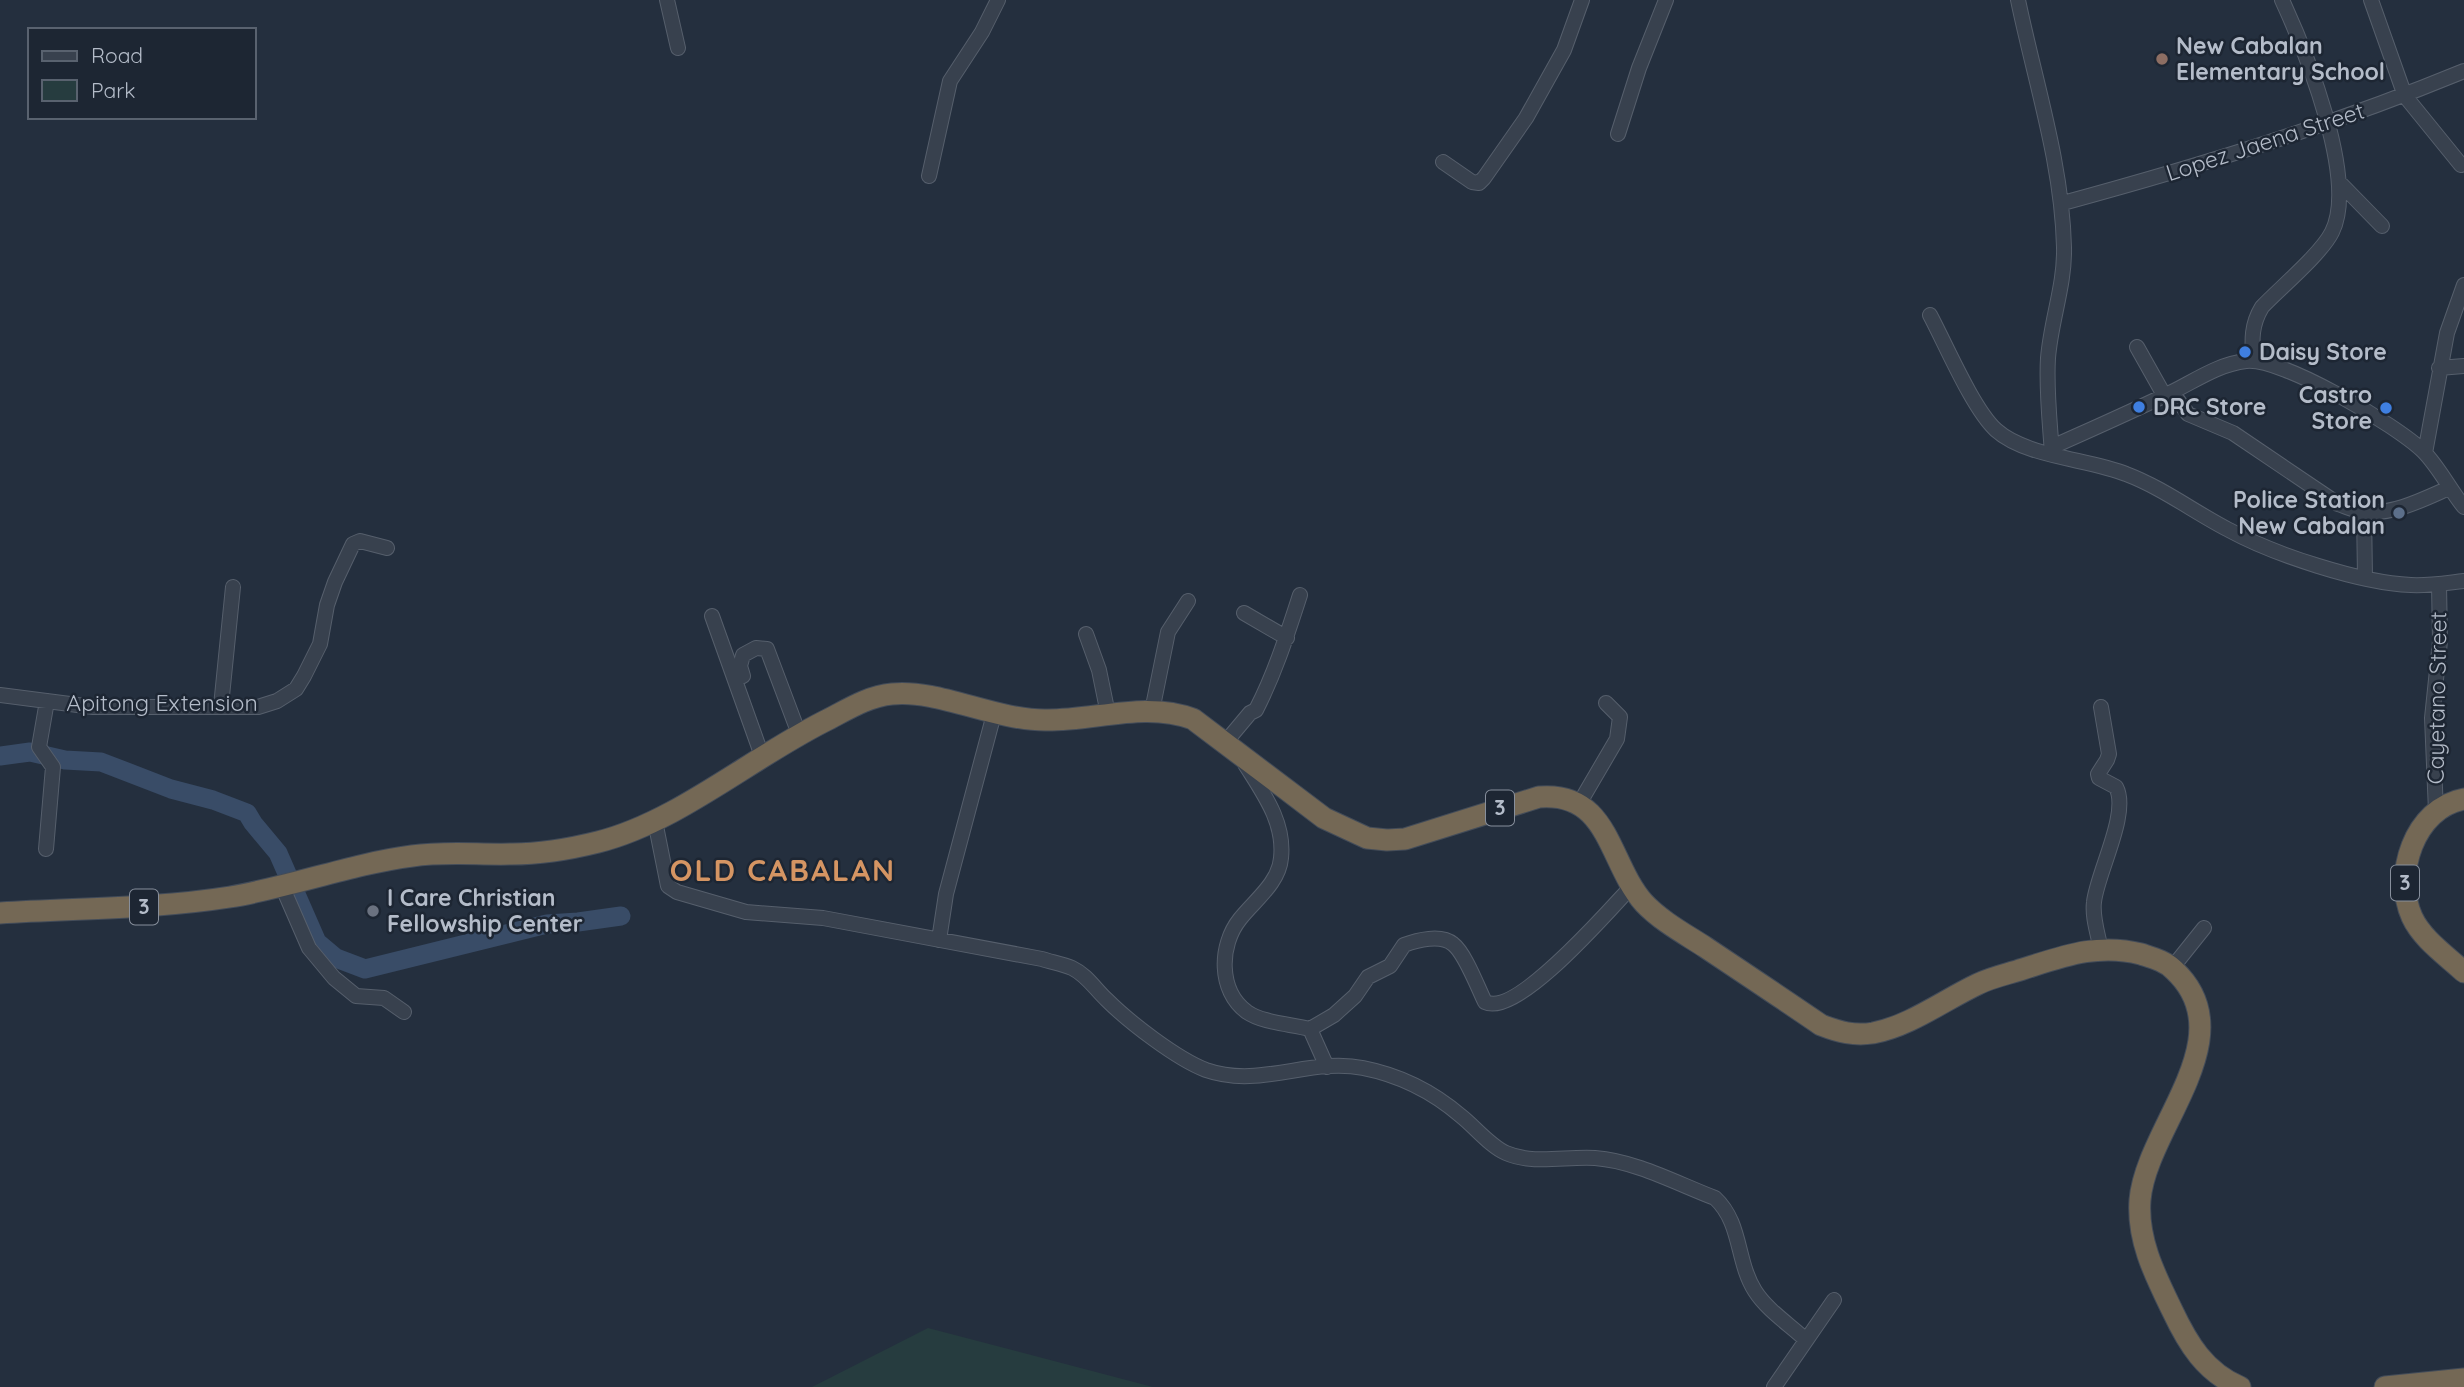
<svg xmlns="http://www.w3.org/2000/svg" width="2464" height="1387" font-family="Quicksand,sans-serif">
<rect width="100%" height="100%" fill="#242f3e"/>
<!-- green -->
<path fill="#263c3f" d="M 928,1328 L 1153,1387 L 812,1387 Z"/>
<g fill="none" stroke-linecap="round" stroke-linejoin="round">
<!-- river -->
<path stroke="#394c67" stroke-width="19" d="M 0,756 L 30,752 L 65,760 L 101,762 L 171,789 L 213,800 L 247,813 L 253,823 L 278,853 L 317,942 L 336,958 L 365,969 L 547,924 L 578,922 L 621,916"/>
<!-- minor casing -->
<g stroke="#565f6c" stroke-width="16">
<path id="minor" d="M 667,0 L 678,48
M 2018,0 C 2035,82 2062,163 2064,247 C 2065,285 2051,320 2048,358 C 2046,390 2050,423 2052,454
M 2371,0 L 2405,96 L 2461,165
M 1618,134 L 1639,68 L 1666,0
M 1443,162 L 1472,182 L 1479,183 L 1484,178 L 1526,118 L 1564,50 L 1582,0
M 929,176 L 950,81 L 982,32 L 998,0
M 2339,182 L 2382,226
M 2063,203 C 2199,166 2333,125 2464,71
M 1930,315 C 1946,345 1973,409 1996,430 C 2026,457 2089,459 2126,474 C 2163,488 2194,512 2229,530 C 2273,554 2360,583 2411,585 C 2429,586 2446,583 2464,581
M 2137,347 L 2164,395
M 2253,361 C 2252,340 2251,325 2262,307 C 2280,288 2321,254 2332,232 C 2358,180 2306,52 2282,0
M 2439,368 L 2464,366
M 2172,392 L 2188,414 L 2233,433 L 2338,504 C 2347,507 2355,511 2364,512 C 2393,515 2424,499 2449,488
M 2052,447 C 2092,429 2133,411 2172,392 C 2196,380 2219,364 2246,361 C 2282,357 2396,425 2423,451 C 2439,467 2450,490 2464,507
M 2425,453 L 2447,333 L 2464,285
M 2364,512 L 2365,577
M 1244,613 L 1287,638
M 712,616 L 762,756
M 1086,634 L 1099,670 L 1108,714
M 743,676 L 740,666 L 743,655 L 756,648 L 767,649 L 799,734
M 0,695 L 93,707 L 258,707 L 277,701 L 296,689 L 304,676 L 320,644 L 327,605 L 335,582 L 353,544 L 360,541 L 387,548
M 221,706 L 233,587
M 1152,711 L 1168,632 L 1188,601
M 1224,744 L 1250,713 L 1256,710 C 1275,673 1287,635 1300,595
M 1245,764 C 1263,793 1285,822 1281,858 C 1279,883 1254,901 1240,919 C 1219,945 1218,991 1247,1012 C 1263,1023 1291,1024 1310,1029 L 1334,1015 L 1355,996 L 1368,977 L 1390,966 L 1404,945 C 1417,940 1441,934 1453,944 C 1465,953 1478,988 1485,1002 C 1517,1018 1609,910 1632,886
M 1579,804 L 1617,739 L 1620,717 L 1606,703
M 2436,811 L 2432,718 L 2440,641 L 2439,584
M 655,821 L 668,886 L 677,892 L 746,912 L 823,918 L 1042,959 C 1051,962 1063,964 1072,968 C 1087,975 1095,989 1107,1000 C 1129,1022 1177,1059 1206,1070 C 1260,1089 1311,1057 1363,1068 C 1399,1075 1433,1092 1461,1116 C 1475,1127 1490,1146 1506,1153 C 1534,1165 1566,1156 1595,1158 C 1636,1161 1678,1184 1715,1198 C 1742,1223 1736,1261 1755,1291 C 1767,1310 1790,1325 1806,1340
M 46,849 L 53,767 L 39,747 L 47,701
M 282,886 L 309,948 L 334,978 L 356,996 L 384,998 L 404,1012
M 939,940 L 946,894 L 994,714
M 2101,950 C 2098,934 2092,917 2094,902 C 2097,873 2130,813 2116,787 L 2099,778 L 2098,774 L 2107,760 L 2109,754 L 2101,707
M 2172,968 L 2204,928
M 1310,1029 L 1327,1067
M 1774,1387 L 1834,1300"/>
</g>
<!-- highway casing -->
<g stroke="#434c59" stroke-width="23">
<path id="highway" d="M 2464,799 C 2414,808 2393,875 2412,917 C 2422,939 2447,956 2464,972
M 0,913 C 77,908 154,909 230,897 C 291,887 351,864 412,856 C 446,851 479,855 512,854 C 541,854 570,849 598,842 C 678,822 753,756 829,719 C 848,709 869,696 892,694 C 938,689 994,720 1045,720 C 1094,721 1145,701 1193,719 L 1324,818 L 1367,838 L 1387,840 L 1405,839 L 1539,797 C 1610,791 1608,863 1644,903 C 1661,921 1685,934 1705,947 C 1744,973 1783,999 1821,1025 C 1839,1032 1854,1036 1873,1033 C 1910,1026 1944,1000 1978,984 C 1992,977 2008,974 2023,969 C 2064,956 2098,943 2141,954 C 2153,958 2165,961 2174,970 C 2246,1037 2146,1127 2140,1200 C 2137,1240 2155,1275 2172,1310 C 2188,1344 2205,1372 2240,1387
M 2385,1387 L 2464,1379"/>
</g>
<!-- minor -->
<use href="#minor" stroke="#38414e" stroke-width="14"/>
<!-- highway -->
<use href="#highway" stroke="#746855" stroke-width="21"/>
</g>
<!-- markers -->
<circle fill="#8d6e63" stroke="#1d2633" stroke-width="2.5" cx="2162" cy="59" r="7"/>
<g fill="#3f7fe0" stroke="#1d2633" stroke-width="2.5">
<circle cx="2245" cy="352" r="7"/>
<circle cx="2139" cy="407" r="7"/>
<circle cx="2386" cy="408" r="7"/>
</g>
<circle fill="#5c6f8a" stroke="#1d2633" stroke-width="2.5" cx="2399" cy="513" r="7"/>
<circle fill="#6b7280" stroke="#1d2633" stroke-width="2.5" cx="373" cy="911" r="7"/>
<g text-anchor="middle" stroke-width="5" stroke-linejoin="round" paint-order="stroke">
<!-- shield labels -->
<g fill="#1d2633" stroke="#878f9c" stroke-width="2">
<rect x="1486" y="790.5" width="28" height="35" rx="5"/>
<rect x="2391" y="865.5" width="28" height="35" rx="5"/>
<rect x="130" y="889.5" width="28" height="35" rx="5"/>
</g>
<g font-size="21" font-weight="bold" fill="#b4bcc9">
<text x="1500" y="815">3</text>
<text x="2405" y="890">3</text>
<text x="144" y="914">3</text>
</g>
<!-- poi labels -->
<g font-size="23" font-weight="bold" fill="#b4bcc9" stroke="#1d2633" text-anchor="start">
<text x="2176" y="54">New Cabalan<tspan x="2176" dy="26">Elementary School</tspan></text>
<text x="2259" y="360">Daisy Store</text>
<text x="2372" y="403" text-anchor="end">Castro<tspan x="2372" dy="26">Store</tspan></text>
<text x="2153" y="415">DRC Store</text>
<text x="2385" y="508" text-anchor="end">Police Station<tspan x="2385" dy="26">New Cabalan</tspan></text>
<text x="387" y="906">I Care Christian<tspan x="387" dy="26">Fellowship Center</tspan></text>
</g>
<!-- street labels -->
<g font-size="23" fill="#b4bcc9" stroke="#1d2633">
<text transform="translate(2265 142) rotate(-18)" y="8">Lopez Jaena Street</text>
<text transform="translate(2437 698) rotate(-89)" y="8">Cayetano Street</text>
<text x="162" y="711">Apitong Extension</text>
</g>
<!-- district labels -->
<g font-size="30" font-weight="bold" letter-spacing="2" fill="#d59563" stroke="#1d2633">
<text x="783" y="881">OLD CABALAN</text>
</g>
</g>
<!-- legend -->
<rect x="28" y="28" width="228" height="91" fill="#1d2633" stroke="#59626f" stroke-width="2"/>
<rect x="42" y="51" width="35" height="10" fill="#38414e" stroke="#59626f" stroke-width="2"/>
<text x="91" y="63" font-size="21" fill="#b4bcc9">Road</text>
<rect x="42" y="80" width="35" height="21" fill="#263c3f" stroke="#59626f" stroke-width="2"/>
<text x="91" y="98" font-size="21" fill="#b4bcc9">Park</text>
</svg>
